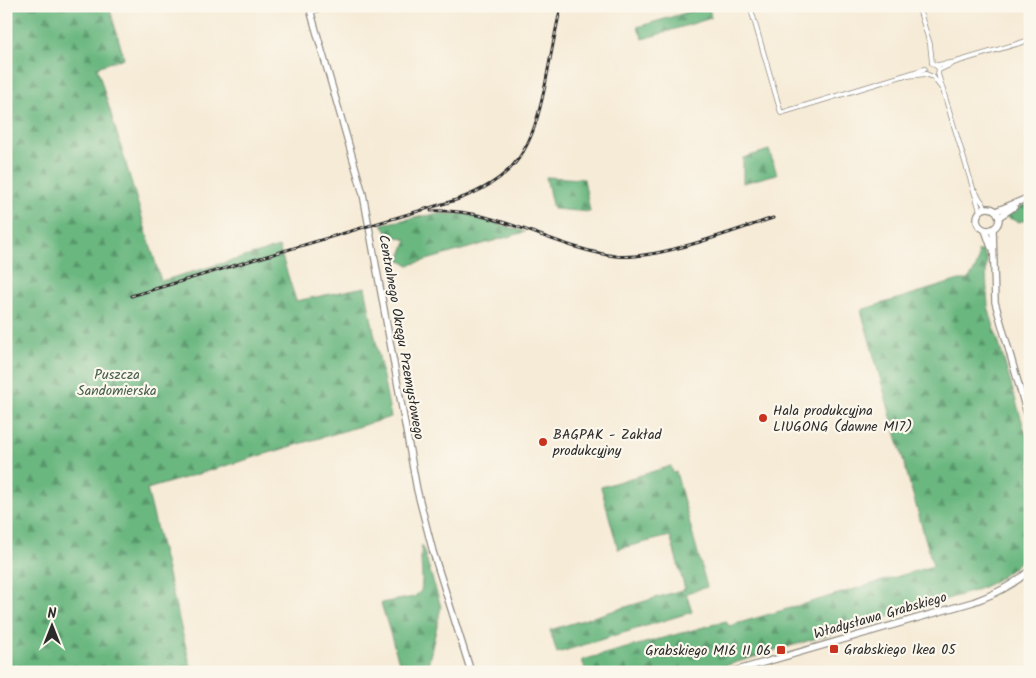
<svg xmlns="http://www.w3.org/2000/svg" width="1036" height="678" font-family="Kalam,sans-serif">
<defs>
<pattern id="forest-firs" width="22" height="20" patternUnits="userSpaceOnUse" patternTransform="scale(1.25)"><rect width="22" height="20" fill="#6ab780"/><path d="M5 1l3.5 6h-7zM16 11l3.5 6h-7z" fill="#579569"/></pattern>
</defs>
<rect width="100%" height="100%" fill="#fbf7ec"/>
<filter id="ink" filterUnits="userSpaceOnUse"><feTurbulence type="fractalNoise" baseFrequency=".02" numOctaves="2"/><feDisplacementMap in="SourceGraphic" scale="10" xChannelSelector="R" yChannelSelector="G"/><feConvolveMatrix kernelMatrix="1 2 1 2 8 2 1 2 1" color-interpolation-filters="sRGB"/></filter>
<filter id="wash" filterUnits="userSpaceOnUse"><feTurbulence type="fractalNoise" baseFrequency=".0096" numOctaves="4" result="noise"/><feDisplacementMap in="SourceGraphic" scale="20" xChannelSelector="R" yChannelSelector="G"/><feGaussianBlur stdDeviation="1.12" result="paint"/><feColorMatrix in="noise" values="0 0 0 0 0 0 0 0 0 0 0 0 0 0 0 0 0 1.4 0 .05"/><feComposite in="paint" operator="in"/></filter>
<g filter="url(#wash)">
<rect width="100%" height="100%" fill="#f6ebd7"/>
<!-- forest -->
<path fill="url(#forest-firs)" stroke="#4a7156" d="M 6,6 L 109,6 L 124,58 L 97,67 L 161,281 L 279,247 L 296,301 L 365,287 L 391,417 L 147,489 L 192,672 L 6,672 Z
M 709,6 L 711,18 L 643,39 L 637,27 Z
M 769,150 L 777,174 L 743,183 L 743,158 Z
M 546,177 L 584,179 L 590,212 L 553,209 Z
M 1030,201 L 1030,219 L 1018,222 L 1005,216 Z
M 435,214 L 466,214 L 525,232 L 409,265 L 399,260 L 407,240 L 388,234 L 382,224 Z
M 978,251 L 983,251 L 987,260 L 986,273 L 988,307 L 1030,448 L 1030,550 C 1014,570 997,582 974,591 L 704,672 L 586,672 L 582,660 L 726,621 L 729,626 L 933,566 L 861,310 L 959,280 L 967,280 C 975,272 980,262 978,251 Z
M 671,466 L 673,473 L 676,472 L 707,587 L 686,593 L 692,612 L 557,653 L 550,630 L 685,589 L 670,536 L 618,549 L 601,487 Z
M 422,545 L 441,607 L 428,666 L 452,672 L 402,672 L 381,603 L 414,597 L 421,591 C 424,575 419,561 422,545 Z"/>
</g>
<g filter="url(#ink)">
<g fill="none" stroke-linecap="round" stroke-linejoin="round">
<!-- street casing -->
<g stroke="#908b81" stroke-width="5.5">
<path id="street" d="M 750,6 L 781,113 L 925,69
M 918,6 L 930,44 L 932,63
M 311,12 L 330,6
M 932,63 L 939,68 L 938,74 L 980,211
M 937,65 L 956,62 L 1030,40
M 939,70 L 956,62
M 926,74 L 933,77 L 943,90
M 908,76 L 926,74
M 975,191 L 986,208"/>
</g>
<!-- secondary casing -->
<g stroke="#908b81" stroke-width="8">
<path id="secondary" d="M 309,6 L 363,194 L 417,490 L 433,552 L 471,672
M977 219a11 11 0 1 1 22 0a11 11 0 1 1-22 0Z
M 996,211 L 1030,197
M 999,217 L 1014,207
M 993,229 L 995,302 L 1030,424
M 985,230 L 991,247
M 731,672 L 973,602 C 995,594 1012,586 1030,570"/>
</g>
<!-- street -->
<use href="#street" stroke="#fff" stroke-width="4"/>
<!-- secondary -->
<use href="#secondary" stroke="#fff" stroke-width="5.5"/>
<!-- rail casing -->
<g stroke="#2b2b2b" stroke-width="3">
<path id="rail" d="M 431,211 C 495,207 553,248 615,256 C 655,261 732,231 773,218
M 131,296 L 456,200 C 519,178 532,147 545,86 C 550,59 555,33 561,6"/>
</g>
<!-- rail -->
<use href="#rail" stroke="#fbf7ec" stroke-width="1" stroke-dasharray="4" stroke-linecap="butt"/>
</g>
</g>
<!-- markers -->
<g fill="#c8321e" stroke="#fbf7ec" stroke-width="2">
<circle cx="763" cy="418" r="5"/>
<circle cx="543" cy="442" r="5"/>
<rect x="829" y="644" width="10" height="10" rx="2.5"/>
<rect x="776" y="645" width="10" height="10" rx="2.5"/>
</g>
<g text-anchor="middle" stroke-width="4.5" stroke-linejoin="round" paint-order="stroke">
<!-- street labels -->
<g font-size="14" fill="#2b2b2b" stroke="#fbf7ec">
<text transform="translate(402 337) rotate(80)" y="5">Centralnego Okręgu Przemysłowego</text>
<text transform="translate(880 615) rotate(-16)" y="5">Władysława Grabskiego</text>
</g>
<!-- park labels -->
<g font-size="14" fill="#455e4c" stroke="#fbf7ec">
<text x="117" y="379">Puszcza<tspan x="117" dy="16">Sandomierska</tspan></text>
</g>
<!-- poi labels -->
<g font-size="14" fill="#2b2b2b" stroke="#fbf7ec" text-anchor="start">
<text x="773" y="415">Hala produkcyjna<tspan x="773" dy="16">LIUGONG (dawne M17)</tspan></text>
<text x="553" y="439">BAGPAK - Zakład<tspan x="553" dy="16">produkcyjny</tspan></text>
<text x="844" y="654">Grabskiego Ikea 05</text>
<text x="771" y="655" text-anchor="end">Grabskiego M16 II 06</text>
</g>
</g>
<!-- margin -->
<rect width="1036" height="678" fill="none" stroke="#fbf7ec" stroke-width="25"/>
<!-- north arrow -->
<g transform="translate(52 626)" stroke="#fbf7ec" stroke-width="4" paint-order="stroke">
<path d="M0-4L9 19L0 12L-9 19Z" fill="#2b2b2b"/>
<text y="-8" font-size="14" font-weight="bold" text-anchor="middle" fill="#2b2b2b">N</text>
</g>
</svg>
